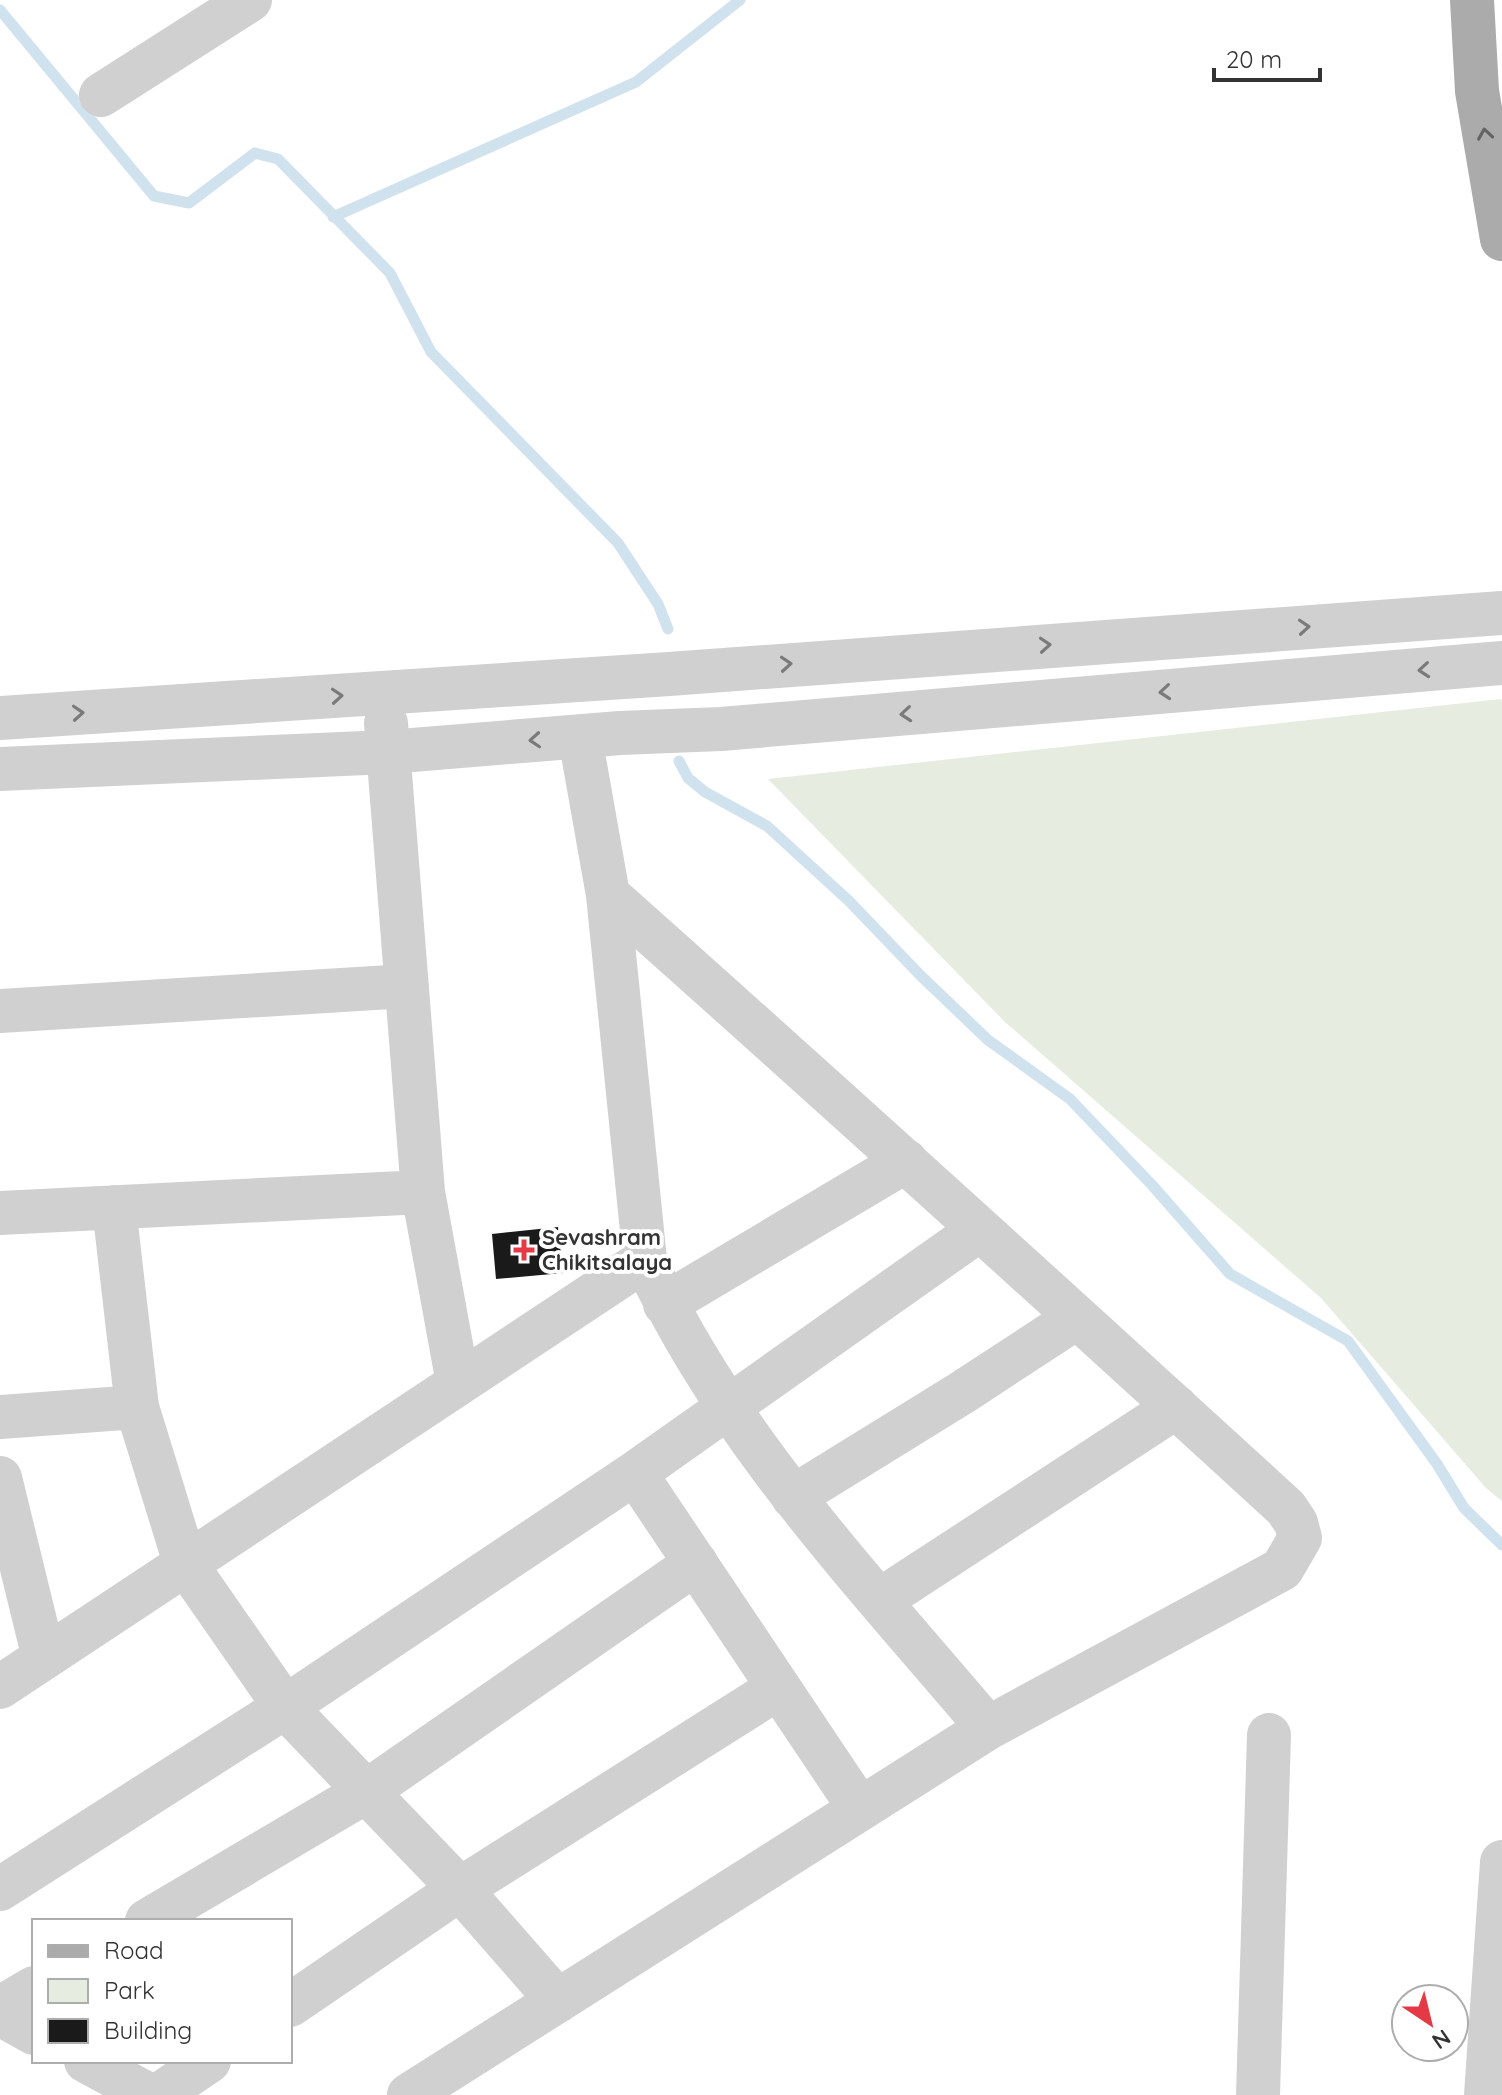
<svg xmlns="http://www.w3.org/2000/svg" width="1502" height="2095" font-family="Quicksand,sans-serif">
<rect width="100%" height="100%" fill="#fff"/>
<!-- green -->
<path fill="#e6ecdf" d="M 1501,699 L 1502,702 L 1502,1501 L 1486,1488 L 1321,1298 L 1005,1022 L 768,779 Z"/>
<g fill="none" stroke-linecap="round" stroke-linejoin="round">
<!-- stream -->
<path stroke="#cfe2ee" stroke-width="11" d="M 0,10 L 154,196 L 189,203 L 255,153 L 278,159 L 390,273 L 431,352 L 618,543 L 658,604 L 668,629
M 333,217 L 636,82 L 740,0
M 679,761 L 688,778 L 705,792 L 767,826 L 849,901 L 920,975 L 988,1040 L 1070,1099 L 1152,1185 L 1230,1274 L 1348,1341 L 1437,1464 L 1464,1508 L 1502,1545"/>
</g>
<!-- building -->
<path fill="#1a1a1a" d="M 558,1227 L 563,1273 L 496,1279 L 492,1234 Z"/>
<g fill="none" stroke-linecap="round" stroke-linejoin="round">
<!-- minor -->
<path stroke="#d0d0d0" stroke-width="44" d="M 101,95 L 250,0
M 0,718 L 669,674 L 1502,613
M 580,737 L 608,895 L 645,1260 C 726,1437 864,1581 988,1728
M 0,769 L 388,752 L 620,733 L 721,729 L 1502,663
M 0,1011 L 407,986
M 423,1192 L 458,1383
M 114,1207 L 137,1407
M 0,1213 L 423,1192 L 386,723
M 665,1304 L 906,1161
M 0,1417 L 137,1407 L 185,1563 L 285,1707 L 460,1889 L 558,2001
M 635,1473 L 860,1809
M 0,1478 L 44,1658
M 793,1497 L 963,1392 L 1076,1318
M 880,1600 L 1176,1407
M 0,1687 L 645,1260
M 0,1889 L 285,1707 L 635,1473 L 979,1230
M 147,1921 L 367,1791 L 696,1563
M 290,2005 L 460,1889 L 778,1688
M 0,2008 L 34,1988
M 0,2014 L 34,2033
M 86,2061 L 149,2095
M 159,2095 L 209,2061
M 409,2095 L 988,1728 L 1282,1569 L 1300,1538 L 1296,1523 L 1286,1508 C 1061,1302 836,1098 608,895
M 1258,2095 L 1269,1735
M 1486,2095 L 1502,1862"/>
<!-- major -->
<path stroke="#ababab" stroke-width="44" d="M 1472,0 L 1477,91 L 1502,239"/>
</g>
<!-- one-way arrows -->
<defs><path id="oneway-chevron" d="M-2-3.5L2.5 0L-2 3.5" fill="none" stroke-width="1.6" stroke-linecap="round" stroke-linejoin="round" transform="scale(2)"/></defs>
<use stroke="#636363" href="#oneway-chevron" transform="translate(1485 134) rotate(-99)"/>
<g stroke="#7a7a7a">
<use href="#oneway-chevron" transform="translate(1304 627) rotate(-4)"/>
<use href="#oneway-chevron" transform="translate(1045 645) rotate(-4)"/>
<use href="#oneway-chevron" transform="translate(786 664) rotate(-4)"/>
<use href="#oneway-chevron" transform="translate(1424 670) rotate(175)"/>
<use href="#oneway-chevron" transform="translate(1165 692) rotate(175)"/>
<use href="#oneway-chevron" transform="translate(337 696) rotate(-4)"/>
<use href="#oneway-chevron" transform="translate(78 713) rotate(-4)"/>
<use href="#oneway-chevron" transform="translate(906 714) rotate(175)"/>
<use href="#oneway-chevron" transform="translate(535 740) rotate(176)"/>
</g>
<!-- markers -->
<path fill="#e63946" stroke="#fff" stroke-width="3" d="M520 1238h8v8h8v8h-8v8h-8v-8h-8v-8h8z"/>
<g text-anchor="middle" stroke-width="8" stroke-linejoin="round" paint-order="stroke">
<!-- poi labels -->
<g font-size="22" font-weight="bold" fill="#333" stroke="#fff" text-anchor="start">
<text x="542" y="1245">Sevashram<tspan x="542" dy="25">Chikitsalaya</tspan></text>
</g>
</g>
<!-- legend -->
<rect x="32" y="1919" width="260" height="144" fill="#ffffff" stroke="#adadad" stroke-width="2"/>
<rect x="48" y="1945" width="40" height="12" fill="#ababab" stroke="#adadad" stroke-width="2"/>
<text x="104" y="1959" font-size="24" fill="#333333">Road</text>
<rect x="48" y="1979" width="40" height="24" fill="#e6ecdf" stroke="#adadad" stroke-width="2"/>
<text x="104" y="1999" font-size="24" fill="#333333">Park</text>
<rect x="48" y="2019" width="40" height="24" fill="#1a1a1a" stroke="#adadad" stroke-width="2"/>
<text x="104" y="2039" font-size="24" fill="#333333">Building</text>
<!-- north arrow -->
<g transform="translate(1430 2023) rotate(145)"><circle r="38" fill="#ffffff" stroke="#adadad" stroke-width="2"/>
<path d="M0-6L14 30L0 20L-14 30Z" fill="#e63946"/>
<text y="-12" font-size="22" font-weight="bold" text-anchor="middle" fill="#333333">N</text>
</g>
<!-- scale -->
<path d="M1214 68v12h106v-12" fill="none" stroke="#333333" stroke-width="4"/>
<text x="1226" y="68" font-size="24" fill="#333333" stroke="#ffffff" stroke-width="6" paint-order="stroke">20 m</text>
</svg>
